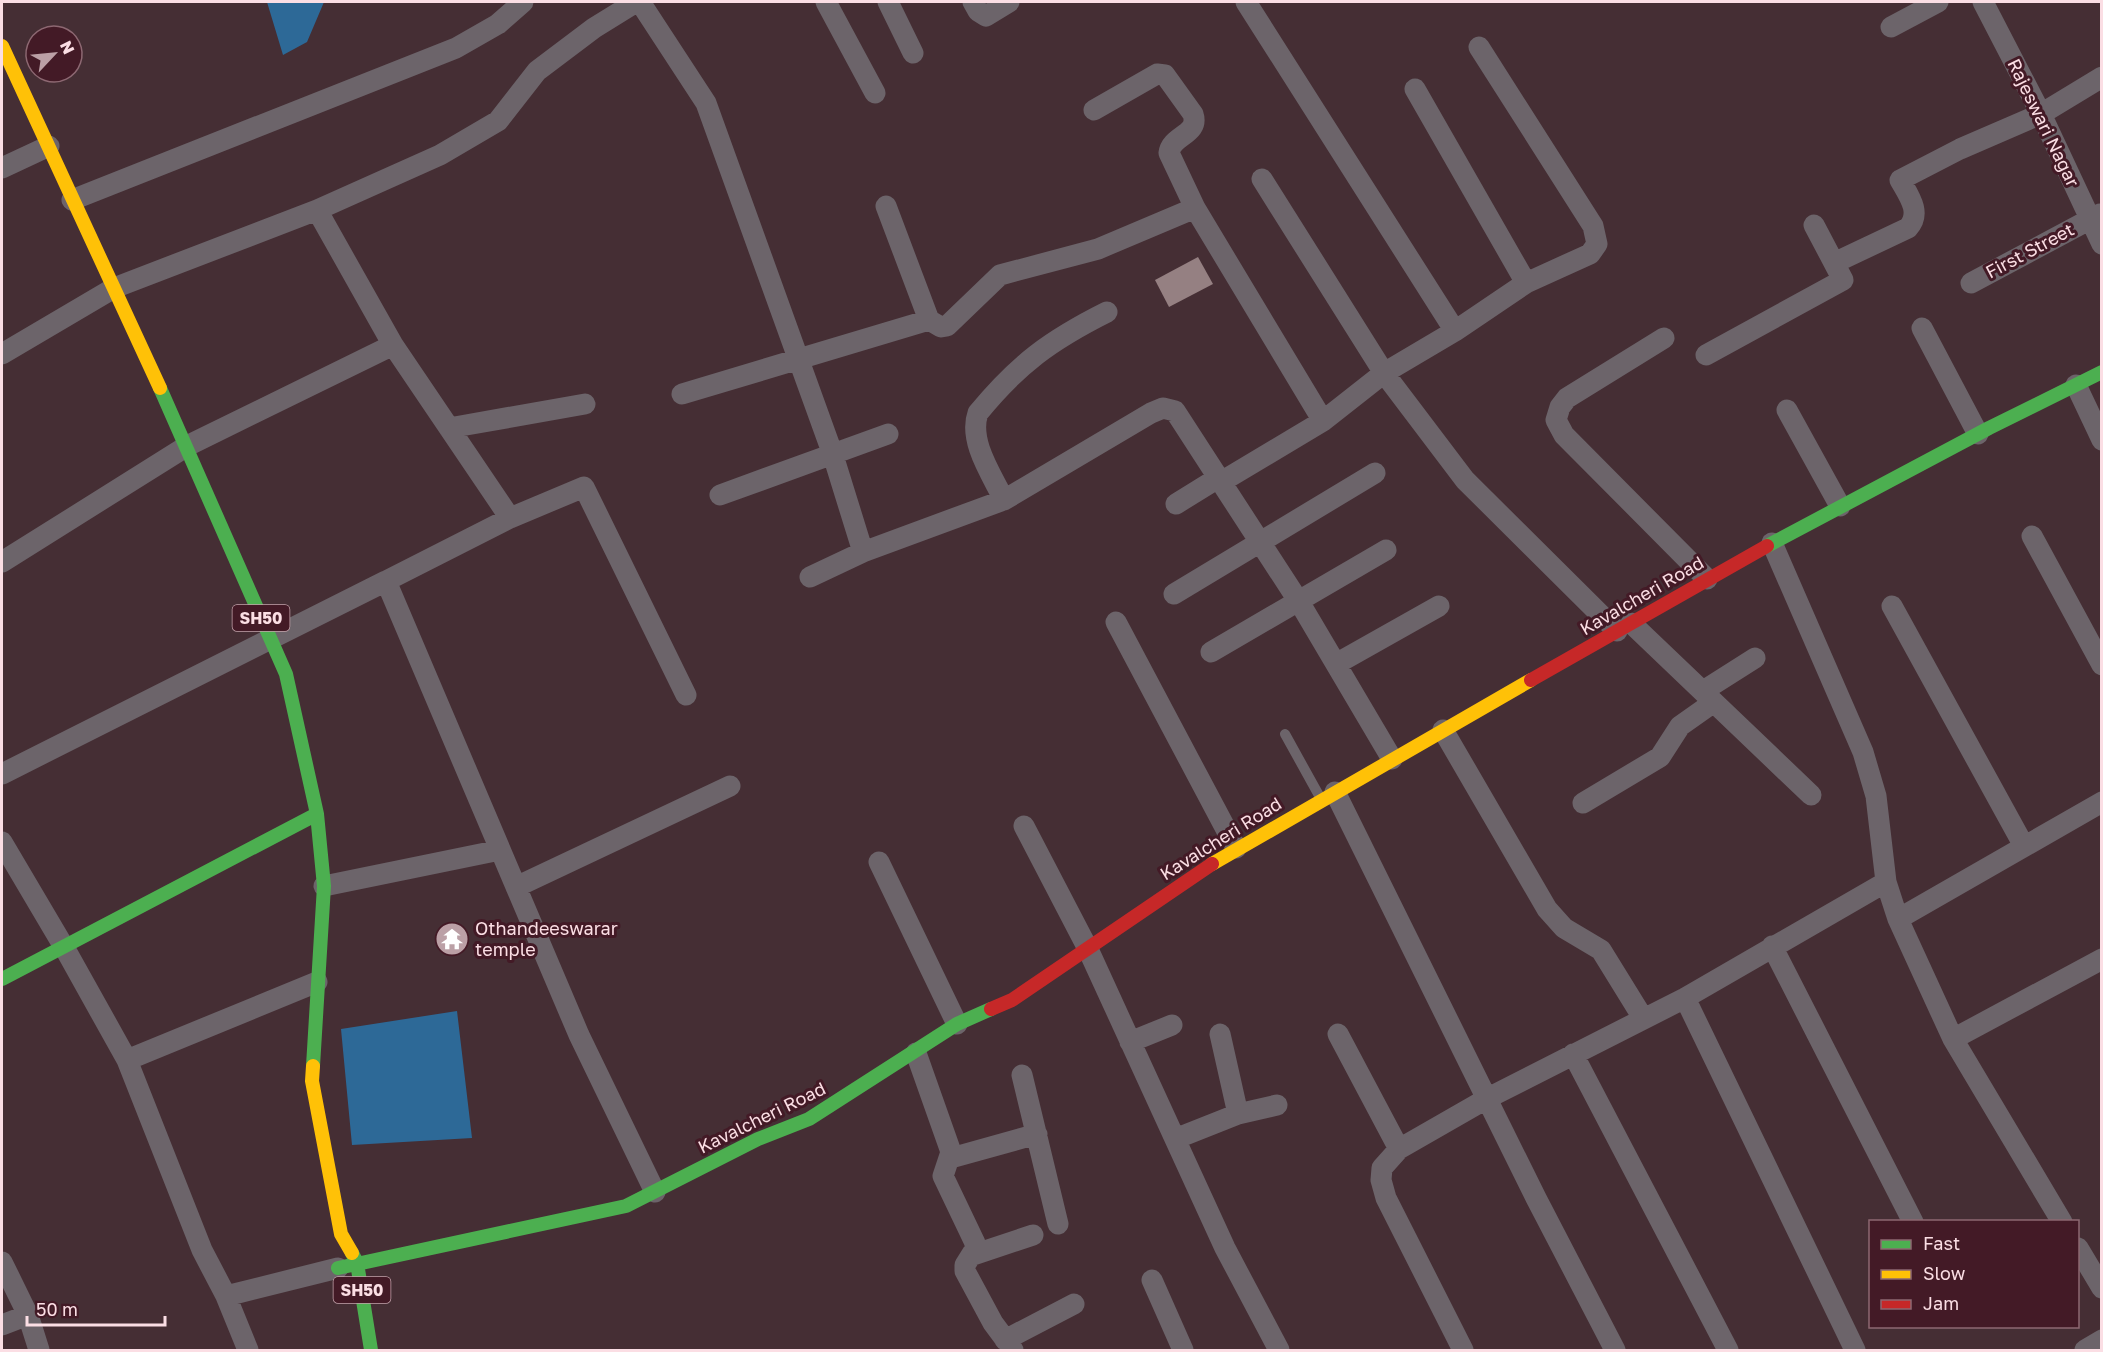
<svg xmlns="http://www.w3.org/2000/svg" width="2103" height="1352" font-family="'Golos Text',sans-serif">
<rect width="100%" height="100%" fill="#452e34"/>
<!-- water -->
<path fill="#2d6997" d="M 267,2 L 324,2 L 307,42 L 283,55 Z
M 457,1011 L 472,1138 L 352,1145 L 341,1029 Z"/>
<!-- building -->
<path fill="#958082" d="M 1198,257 L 1213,284 L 1169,307 L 1155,280 Z"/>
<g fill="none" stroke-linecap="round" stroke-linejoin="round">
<!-- lane -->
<path stroke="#6c646a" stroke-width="10" d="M 1285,734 L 1321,799"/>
<!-- street -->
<path stroke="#6c646a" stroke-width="21" d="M 636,2 L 594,28 L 537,71 L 498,121 L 440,155 L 317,210 L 393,345 L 510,518 L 584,487 L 686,695
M 640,2 L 706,103 L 832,452 L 863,552
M 826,2 L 875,93
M 888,2 L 913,53
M 973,2 L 978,11 L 986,16 L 1009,2
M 1246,2 L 1455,331
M 1983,2 L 2041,114 L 2102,244
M 1891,27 L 1938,2
M 1415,89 L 1526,283
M 1094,110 L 1157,74 L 1165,75 L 1193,114 C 1200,135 1171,135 1169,153 L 1195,208
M 2,168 L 49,146
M 1262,179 L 1384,373 L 1465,480 L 1617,631
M 72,200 L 456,48 L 498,24 L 523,2
M 1834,263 L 1908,228 C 1922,213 1909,196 1900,180 L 1960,149 L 2041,114 L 2102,77
M 1971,283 L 2100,214
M 929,320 L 941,327 L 947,326 L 1000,275 L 1098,249 L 1195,208 L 1323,421
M 1922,328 L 1978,434
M 1664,338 L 1567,398 L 1560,407 L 1556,420 L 1564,435 L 1707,579
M 2,354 L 114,288 L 317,210
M 1706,355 L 1843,280 L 1814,225
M 2076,385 L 2102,440
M 682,394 L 929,320 L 886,206
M 1787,410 L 1840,506
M 449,428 L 585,404
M 1221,482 L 1301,605 L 1392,759
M 720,495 L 888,434
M 1004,500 C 992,475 968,441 978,413 C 1018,364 1051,340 1107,312
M 1176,504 L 1218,478
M 510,518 L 386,581 L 579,1035 L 655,1192
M 2032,536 L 2102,665
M 1772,543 L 1863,752 L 1876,796 L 1886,882 L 1898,919 L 1953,1039 L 2062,1222
M 2,562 L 187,446 L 393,345
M 810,577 L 863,552 L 1004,500 L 1151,413 L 1163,408 L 1175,411 L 1221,482 L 1323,421 L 1384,373 L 1455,331 L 1526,283 L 1590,254 L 1597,244 L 1593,226 L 1479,47
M 1174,594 L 1375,473
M 1892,606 L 2024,846
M 1116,622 L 1236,848
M 1631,623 L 1811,795
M 1211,652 L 1386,550
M 1336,664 L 1439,606
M 1703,691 L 1755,658
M 1443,730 L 1547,909 L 1564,928 L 1601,950 L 1643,1018
M 2,774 L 386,581
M 1335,792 L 1536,1198 L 1615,1350
M 1583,803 L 1660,757 L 1680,726 L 1714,702
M 1024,826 L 1087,947 L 1225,1248 L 1279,1350
M 2,842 L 64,947 L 127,1060 L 202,1250 L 226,1296 L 248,1350
M 879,862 L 957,1024
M 324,886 L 500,850
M 516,887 L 730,786
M 1898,919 L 2102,802
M 1772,946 L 1913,1222
M 1685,998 L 1855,1350
M 1338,1034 L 1399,1149
M 1953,1039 L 2102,959
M 1130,1042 L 1172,1025
M 916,1053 L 951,1152 L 943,1176 L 975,1243 L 975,1249 L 965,1265 L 965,1271 L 993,1323 L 1013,1350
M 1573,1054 L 1728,1350
M 127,1060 L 317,982
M 1022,1075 L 1058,1224
M 1238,1114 L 1277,1105
M 1175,1139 L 1238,1114 L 1220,1034
M 951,1158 L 1037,1134
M 2078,1248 L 2102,1288
M 973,1255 L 1033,1235
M 2,1262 L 28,1315 L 39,1350
M 1152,1280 L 1183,1350
M 226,1296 L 338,1268
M 2,1325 L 28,1315
M 1005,1340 L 1074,1304
M 1463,1350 L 1386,1198 L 1381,1180 L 1382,1168 L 1399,1149 L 1488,1098 L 1685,998 L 1886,882
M 2085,1350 L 2102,1340"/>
<!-- fast -->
<path stroke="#4caf50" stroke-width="14" d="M 160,388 L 286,674 L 317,814 L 324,886 L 313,1066
M 1767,546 L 1989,428 L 2102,372
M 2,979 L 317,814
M 352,1253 L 357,1263 L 371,1350
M 338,1268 L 626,1206 L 758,1139 L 809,1119 L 957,1024 L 991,1009"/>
<!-- slow -->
<path stroke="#ffc107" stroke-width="14" d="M 2,46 L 160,388
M 1212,864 L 1531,680
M 313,1066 L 312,1081 L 341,1234 L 352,1253"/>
<!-- jam -->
<path stroke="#c62828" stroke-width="14" d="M 1531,680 L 1767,546
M 991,1009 L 1012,1000 L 1212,864"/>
</g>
<!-- icons -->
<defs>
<g id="temple-disc" transform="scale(1.725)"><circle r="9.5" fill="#bba0a6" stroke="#431a26"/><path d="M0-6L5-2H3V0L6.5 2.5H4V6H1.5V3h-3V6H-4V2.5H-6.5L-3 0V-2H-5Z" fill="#fff"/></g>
</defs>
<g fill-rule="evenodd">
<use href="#temple-disc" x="452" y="939"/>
</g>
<g text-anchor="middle" stroke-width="6" stroke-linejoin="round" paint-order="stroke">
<!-- shield labels -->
<g fill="#431a26" stroke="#c4a3ab" stroke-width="1.5">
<rect x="232.5" y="605" width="57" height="26" rx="4.5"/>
<rect x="333.5" y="1277" width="57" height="26" rx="4.5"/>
</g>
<g font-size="16" font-weight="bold" fill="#fbdee4">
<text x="261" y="624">SH50</text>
<text x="362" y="1296">SH50</text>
</g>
<!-- street labels -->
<g font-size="18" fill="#fbdee4" stroke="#431a26">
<text transform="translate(2043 123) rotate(64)" y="6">Rajeswari Nagar</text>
<text transform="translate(2030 251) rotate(-28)" y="6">First Street</text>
<text transform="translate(1642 596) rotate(-30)" y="6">Kavalcheri Road</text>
<text transform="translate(1221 839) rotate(-32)" y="6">Kavalcheri Road</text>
<text transform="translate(762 1118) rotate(-26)" y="6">Kavalcheri Road</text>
</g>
<!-- poi labels -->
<g font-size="18" fill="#fbdee4" stroke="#431a26" text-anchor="start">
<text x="475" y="935">Othandeeswarar<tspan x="475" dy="21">temple</tspan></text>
</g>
</g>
<!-- border -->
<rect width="2103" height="1352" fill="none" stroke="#fbdee4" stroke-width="6"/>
<!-- legend -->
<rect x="1869" y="1220" width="210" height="108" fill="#431a26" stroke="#8d6872" stroke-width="1.5"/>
<rect x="1881" y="1240" width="30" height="9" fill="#4caf50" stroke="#8d6872" stroke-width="1.5"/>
<text x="1923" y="1250" font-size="18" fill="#fbdee4">Fast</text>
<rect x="1881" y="1270" width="30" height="9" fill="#ffc107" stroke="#8d6872" stroke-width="1.5"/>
<text x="1923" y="1280" font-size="18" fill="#fbdee4">Slow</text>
<rect x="1881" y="1300" width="30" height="9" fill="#c62828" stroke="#8d6872" stroke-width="1.5"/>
<text x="1923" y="1310" font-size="18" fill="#fbdee4">Jam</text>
<!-- north arrow -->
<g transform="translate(54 54) rotate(64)"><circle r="28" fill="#431a26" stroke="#8d6872" stroke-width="1.5"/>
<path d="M0-4.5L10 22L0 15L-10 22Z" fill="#bba0a6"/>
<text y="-9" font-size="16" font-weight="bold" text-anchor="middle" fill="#fbdee4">N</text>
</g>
<!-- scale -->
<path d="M27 1316v9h138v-9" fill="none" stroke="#fbdee4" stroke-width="3"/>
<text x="36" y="1316" font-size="18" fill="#fbdee4" stroke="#431a26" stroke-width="4.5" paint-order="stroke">50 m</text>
</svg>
